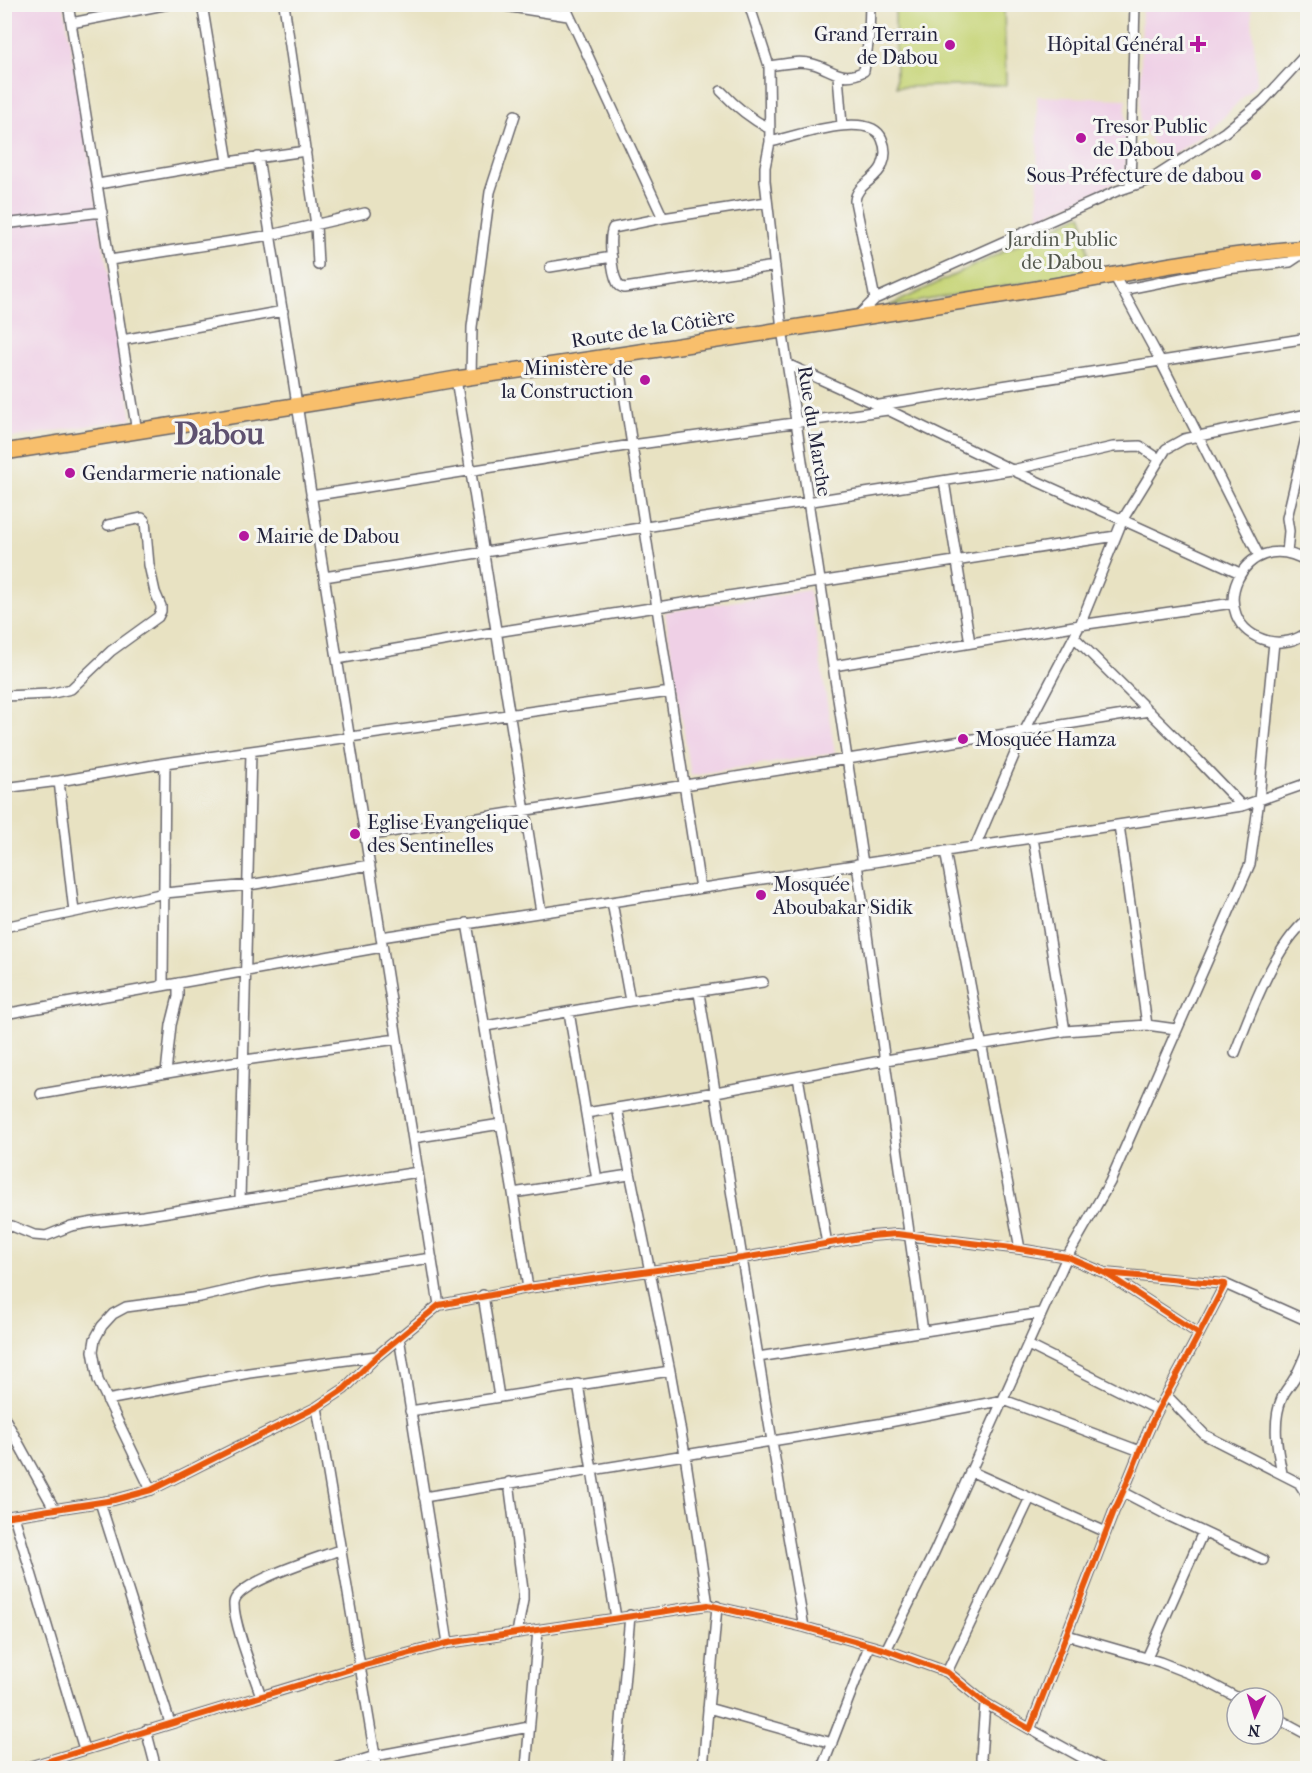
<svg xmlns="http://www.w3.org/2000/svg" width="1312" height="1773" font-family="'IM FELL French Canon',serif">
<rect width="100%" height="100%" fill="#f6f6f2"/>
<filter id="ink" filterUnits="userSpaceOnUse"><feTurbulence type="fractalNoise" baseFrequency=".0167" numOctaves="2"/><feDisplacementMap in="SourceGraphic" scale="12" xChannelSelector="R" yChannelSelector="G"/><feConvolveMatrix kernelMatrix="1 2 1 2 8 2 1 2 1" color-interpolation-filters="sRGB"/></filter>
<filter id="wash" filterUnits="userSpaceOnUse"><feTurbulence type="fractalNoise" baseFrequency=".008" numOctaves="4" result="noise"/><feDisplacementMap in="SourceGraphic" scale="24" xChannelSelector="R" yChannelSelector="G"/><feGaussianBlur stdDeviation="1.35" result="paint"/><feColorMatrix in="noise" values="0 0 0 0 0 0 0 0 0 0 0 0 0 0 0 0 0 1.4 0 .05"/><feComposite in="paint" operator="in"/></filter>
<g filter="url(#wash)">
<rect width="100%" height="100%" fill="#e8e2c2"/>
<!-- built -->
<path fill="#efd0e6" d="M 5,5 L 64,5 L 132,419 L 5,439 Z
M 1142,5 L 1251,5 L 1257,83 L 1209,132 L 1162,160 L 1140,122 Z
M 1037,96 L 1126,99 L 1125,178 L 1038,218 Z
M 809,590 L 835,753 L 691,776 L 665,612 Z"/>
<!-- green -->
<path fill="#c6d476" stroke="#747b58" stroke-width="1.5" d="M 895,5 L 1004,5 L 1006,85 L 896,87 Z
M 1082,214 L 1091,271 L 887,307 Z"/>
</g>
<g filter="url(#ink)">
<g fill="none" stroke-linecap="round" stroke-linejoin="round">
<!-- minor casing -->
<g stroke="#67656a" stroke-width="12">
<path id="minor" d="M 68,4 L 137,432
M 202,4 L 228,162
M 284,4 L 316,225 L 318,265
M 492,4 L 568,16
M 564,4 L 663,218
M 749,4 L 769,66 L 770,142 L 765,167 L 765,181 L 782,329 L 863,864
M 71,23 L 169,4
M 769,66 C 784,64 799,60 813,64 C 832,69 842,83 864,71 L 869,37 L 870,4
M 838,76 L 842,125
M 721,91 C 736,107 751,119 770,129
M 770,142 C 794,137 870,109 882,139 C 886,148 886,157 882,166 C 876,180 856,185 855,201 L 875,299
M 258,157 L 439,1305
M 98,184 L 228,162 L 306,151
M 1130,186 L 1135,4
M 767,202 L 663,218 L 613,228 C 608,237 612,273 617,282 C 619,287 620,286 624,288 L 775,266
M 4,224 L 102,212
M 110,260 L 271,235 L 365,213
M 550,267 L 612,257
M 1114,275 L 1161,362 L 1259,556
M 1122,290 L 1227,269 L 1290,262 L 1308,250
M 858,316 L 875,299 L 1117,191 L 1150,180 L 1225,132 L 1263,101 L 1308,52
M 122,340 L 283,311
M 618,354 L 700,888
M 787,364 L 888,410 L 1012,470 L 1240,573
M 471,377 L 472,327 L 490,192 L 515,115
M 456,379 L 541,912
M 880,405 L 1308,338
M 944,481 L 970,643
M 311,496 L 632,445 L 888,410
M 1287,553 L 1289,531 L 1287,518 L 1308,429
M 1308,562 C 1242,521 1200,623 1268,641 C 1281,644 1298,641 1308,631
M 324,577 L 1012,470 L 1113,447 L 1140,446 L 1159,459
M 1074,637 L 1198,760 L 1242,806
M 337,659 L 496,632 L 1116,536
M 833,666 L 1080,625 L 1233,603
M 4,696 L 49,694 L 71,689 L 111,651 L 158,617 L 161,611 L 161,606 L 155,592 L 149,565 L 145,521 L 142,518 L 108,525
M 59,781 L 74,912
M 4,788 L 59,781 L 165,763 L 670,692
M 1119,825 L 1147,1025
M 365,836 L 1149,711
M 1033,838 L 1065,1031
M 975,847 L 1025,730 L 1080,625 L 1123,519 L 1166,449 L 1184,439 L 1303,415 L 1308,416
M 945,851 L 1020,1249
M 857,864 L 923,1331
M 612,902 L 630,1001
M 467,923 L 513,1193 L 528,1288
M 4,927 L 165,893 L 249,885 L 370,865
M 381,937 L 1242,806 L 1308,783
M 163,986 L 165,763
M 699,993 C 734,1204 766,1416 804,1627
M 569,1012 L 597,1180
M 4,1014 L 382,947
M 486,1026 L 630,1001 L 763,982
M 1235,1053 C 1250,1014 1275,945 1308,919
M 166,1073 L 171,1025 L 178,997 L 178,983
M 798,1077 L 827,1244
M 41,1094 L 245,1060 L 397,1039
M 617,1108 L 670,1371 L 685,1455 L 708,1605
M 586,1113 L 716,1092 L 886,1060 L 1065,1031 L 1147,1025 L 1176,1029
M 413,1138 L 501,1124
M 513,1193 L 629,1175
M 240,1200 L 251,751
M 4,1228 L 12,1226 L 34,1235 L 46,1236 L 71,1226 L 94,1222 L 143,1216 L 418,1172
M 1225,1284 L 1308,1321
M 483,1295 L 499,1397
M 399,1337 L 448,1643
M 1028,1345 L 1158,1410
M 758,1357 L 1040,1313
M 578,1384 L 616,1618
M 1167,1396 L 1205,1435 L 1299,1483 L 1308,1497
M 107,1400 L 249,1373 L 377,1356
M 317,1407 L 377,1768
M 410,1411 L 670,1371
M 4,1417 L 55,1510
M 970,1471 L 1106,1532
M 1282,1473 C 1277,1449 1272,1421 1282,1398 C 1284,1392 1288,1388 1292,1382 C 1299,1372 1303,1360 1308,1348
M 509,1482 L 523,1590 L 523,1600 L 517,1633
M 151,1490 L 98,1380 L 93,1351 L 95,1339 L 102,1326 L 113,1314 L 126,1307 L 200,1297 L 270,1281 L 432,1258
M 1123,1492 L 1169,1516 L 1263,1560
M 424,1497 L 884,1423 L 1004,1400 L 1140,1451
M 100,1502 L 170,1723
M 14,1516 L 84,1749
M 4,1517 L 114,1500 L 151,1490 L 317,1407 L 344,1389 L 377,1356 L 439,1305 L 528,1288 L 743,1258 L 871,1236 L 897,1234 L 1020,1249 L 1067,1257 L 1105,1273 L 1199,1334
M 1067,1635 L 1160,1662 L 1198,1677 L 1238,1698
M 886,1650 L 934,1553 L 1067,1257 L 1110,1182 L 1250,864 L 1259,800 L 1274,642
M 1147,1658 L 1203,1532
M 947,1672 L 1030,1498
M 261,1696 C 254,1675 233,1623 234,1603 C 235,1582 322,1557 342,1549
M 985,1703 L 981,1758 L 984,1765 L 989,1768
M 708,1708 L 832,1743
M 1273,1716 L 1308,1735
M 1030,1729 L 1101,1768
M 146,1730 L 156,1768
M 4,1767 L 5,1768
M 25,1768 L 361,1666 L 448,1643 L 708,1605 L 804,1627 L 886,1650 L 947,1672 L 985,1703 L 1030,1729 L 1114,1511 C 1131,1478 1141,1443 1158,1410 C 1181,1369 1203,1327 1225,1284 L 1105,1273
M 336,1768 L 375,1756 L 529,1727
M 526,1768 L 538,1630
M 617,1768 L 630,1615
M 703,1768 L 717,1606
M 822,1768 L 869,1646"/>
</g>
<!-- primary casing -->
<g stroke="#67656a" stroke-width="18">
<path id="primary" d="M 4,452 L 382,392 L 456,379 C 641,353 827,323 1012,293 C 1110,277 1208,255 1308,248"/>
</g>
<!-- minor -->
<use href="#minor" stroke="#fff" stroke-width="9"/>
<!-- primary -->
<use href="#primary" stroke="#f8bf6c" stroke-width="15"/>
<!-- cycleway casing -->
<g stroke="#f6f6f2" stroke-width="10">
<path id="cycleway" d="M 4,1517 L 114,1500 L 151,1490 L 317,1407 L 344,1389 L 377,1356 L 439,1305 L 528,1288 L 743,1258 L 871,1236 L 897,1234 L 1020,1249 L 1067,1257 L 1105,1273 L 1199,1334
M 25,1768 L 361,1666 L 448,1643 L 708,1605 L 804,1627 L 886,1650 L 947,1672 L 985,1703 L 1030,1729 L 1114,1511 C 1131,1478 1141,1443 1158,1410 C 1181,1369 1203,1327 1225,1284 L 1105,1273"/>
</g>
<!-- cycleway -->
<use href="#cycleway" stroke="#e8590c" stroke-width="6"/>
</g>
</g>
<!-- markers -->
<g fill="#b5179e" stroke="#f6f6f2" stroke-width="2">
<path d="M1195 35h6v6h6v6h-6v6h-6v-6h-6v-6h6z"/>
<circle cx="950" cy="45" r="6"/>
<circle cx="1081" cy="138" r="6"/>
<circle cx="1256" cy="175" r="6"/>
<circle cx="645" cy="380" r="6"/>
<circle cx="70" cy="473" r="6"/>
<circle cx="244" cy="536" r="6"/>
<circle cx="963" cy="739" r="6"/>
<circle cx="355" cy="834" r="6"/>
<circle cx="761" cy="895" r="6"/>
</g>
<g text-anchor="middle" stroke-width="6" stroke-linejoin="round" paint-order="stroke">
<!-- poi labels -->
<g font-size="20" fill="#22223b" stroke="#f6f6f2" text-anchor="start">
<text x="938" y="41" text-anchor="end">Grand Terrain<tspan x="938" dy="23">de Dabou</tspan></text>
<text x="1184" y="51" text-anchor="end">Hôpital Général</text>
<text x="1093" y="133">Tresor Public<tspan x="1093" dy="23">de Dabou</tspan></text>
<text x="1244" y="182" text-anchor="end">Sous-Préfecture de dabou</text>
<text x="633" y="375" text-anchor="end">Ministère de<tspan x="633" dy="23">la Construction</tspan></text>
<text x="82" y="480">Gendarmerie nationale</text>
<text x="256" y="543">Mairie de Dabou</text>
<text x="975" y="746">Mosquée Hamza</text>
<text x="367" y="829">Eglise Evangelique<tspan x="367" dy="23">des Sentinelles</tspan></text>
<text x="773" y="891">Mosquée<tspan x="773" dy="23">Aboubakar Sidik</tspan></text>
</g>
<!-- park labels -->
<g font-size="20" fill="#53574d" stroke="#f6f6f2">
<text x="1062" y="246">Jardin Public<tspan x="1062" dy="23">de Dabou</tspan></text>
</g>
<!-- street labels -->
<g font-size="20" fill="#22223b" stroke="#f6f6f2">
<text transform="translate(653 328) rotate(-9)" y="7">Route de la Côtière</text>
<text transform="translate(815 431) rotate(81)" y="7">Rue du Marche</text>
</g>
<!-- town labels -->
<g font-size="32" font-weight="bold" fill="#5f5270" stroke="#f6f6f2">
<text x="219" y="444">Dabou</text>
</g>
</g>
<!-- margin -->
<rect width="1312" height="1773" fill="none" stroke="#f6f6f2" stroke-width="24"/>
<!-- north arrow -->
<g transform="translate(1255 1716) rotate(184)"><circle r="28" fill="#f6f6f2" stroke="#a1a1a9" stroke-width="1.5"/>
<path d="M0-4.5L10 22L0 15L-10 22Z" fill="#b5179e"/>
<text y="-9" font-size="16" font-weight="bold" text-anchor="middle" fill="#22223b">N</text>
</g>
</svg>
